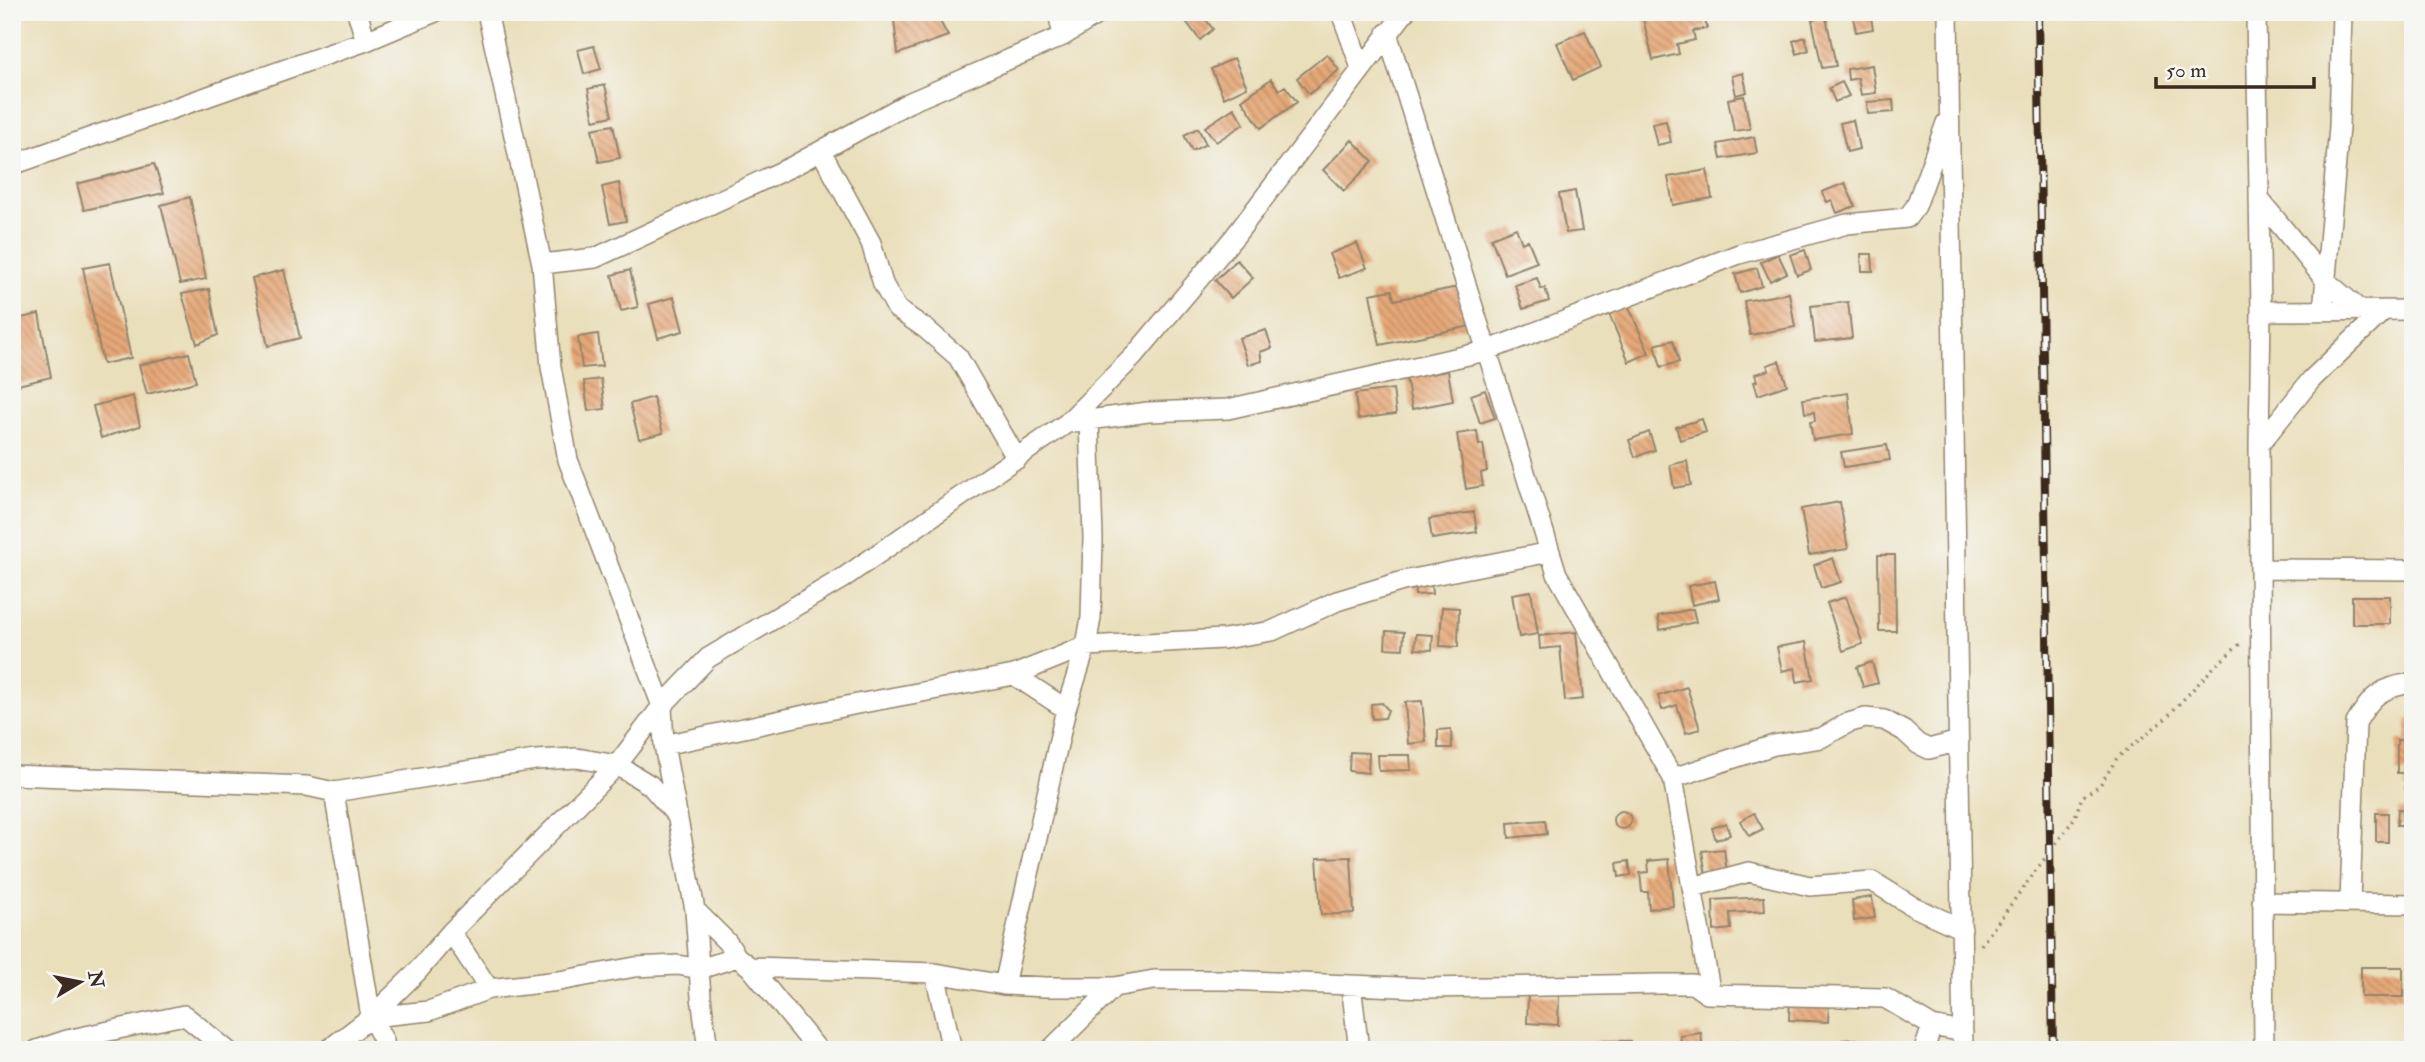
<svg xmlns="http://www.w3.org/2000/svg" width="2425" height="1062" font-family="'IM FELL Double Pica',serif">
<defs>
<pattern id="building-back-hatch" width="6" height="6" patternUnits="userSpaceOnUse" patternTransform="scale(1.75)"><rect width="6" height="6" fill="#e6a878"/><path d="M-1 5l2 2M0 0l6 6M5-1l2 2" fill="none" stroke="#bc8962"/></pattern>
</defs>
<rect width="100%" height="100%" fill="#f6f6f2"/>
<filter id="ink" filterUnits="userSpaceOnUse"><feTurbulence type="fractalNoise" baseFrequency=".0143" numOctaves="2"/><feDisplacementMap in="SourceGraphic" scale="14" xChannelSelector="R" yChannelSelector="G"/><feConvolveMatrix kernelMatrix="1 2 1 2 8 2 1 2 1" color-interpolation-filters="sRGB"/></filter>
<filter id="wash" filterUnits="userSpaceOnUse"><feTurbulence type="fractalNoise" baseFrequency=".00686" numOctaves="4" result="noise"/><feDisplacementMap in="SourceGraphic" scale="28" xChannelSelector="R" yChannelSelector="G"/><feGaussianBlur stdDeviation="1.57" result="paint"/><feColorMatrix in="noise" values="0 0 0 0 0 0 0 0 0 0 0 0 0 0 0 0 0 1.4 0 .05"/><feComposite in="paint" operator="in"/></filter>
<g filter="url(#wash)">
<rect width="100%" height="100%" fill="#eadfbb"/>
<g id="blocks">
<!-- building -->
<path fill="url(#building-back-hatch)" d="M 893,12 L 935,12 L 948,36 L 898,54 Z
M 1179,12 L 1200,12 L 1213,29 L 1200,40 Z
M 1650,12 L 1664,12 L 1665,16 L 1681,12 L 1703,12 L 1707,28 L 1693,31 L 1695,40 L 1677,44 L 1679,54 L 1653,60 L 1642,14 Z
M 1852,12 L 1870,12 L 1873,29 L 1856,32 Z
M 1826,17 L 1836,66 L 1822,68 L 1812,20 Z
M 1585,31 L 1601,67 L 1573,80 L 1557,43 Z
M 1805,37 L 1809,50 L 1797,54 L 1793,41 Z
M 594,46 L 601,69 L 584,74 L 578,50 Z
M 1327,54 L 1339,70 L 1309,94 L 1297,78 Z
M 1234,58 L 1247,87 L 1224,98 L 1211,69 Z
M 1872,65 L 1876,93 L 1861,95 L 1858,78 L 1848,80 L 1847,69 Z
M 1743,73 L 1747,92 L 1736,95 L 1732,76 Z
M 1271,79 L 1279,90 L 1285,86 L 1297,102 L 1261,128 L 1242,100 Z
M 1842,82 L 1849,96 L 1835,102 L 1829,88 Z
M 605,85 L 612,116 L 594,120 L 588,89 Z
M 1744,96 L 1750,129 L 1734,131 L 1728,99 Z
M 1893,100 L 1894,112 L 1868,114 L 1867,102 Z
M 1234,108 L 1244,124 L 1216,142 L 1205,127 Z
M 1853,120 L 1859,149 L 1847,152 L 1840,123 Z
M 1666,121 L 1671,142 L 1657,145 L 1652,124 Z
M 613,125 L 620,158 L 599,162 L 592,129 Z
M 1198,128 L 1206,144 L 1192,151 L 1184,135 Z
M 1754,137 L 1757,153 L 1721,159 L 1718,144 Z
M 1352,140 L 1373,161 L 1344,191 L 1323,170 Z
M 154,164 L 164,193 L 84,210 L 77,184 Z
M 1707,170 L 1712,198 L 1673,205 L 1668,177 Z
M 619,183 L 626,221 L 610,224 L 602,187 Z
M 1845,183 L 1855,206 L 1837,213 L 1832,200 L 1827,202 L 1822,192 Z
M 1575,191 L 1582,231 L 1566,233 L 1559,194 Z
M 190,197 L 206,279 L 180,284 L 161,205 Z
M 1516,228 L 1522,243 L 1528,240 L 1537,262 L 1505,274 L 1491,238 Z
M 1357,243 L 1367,268 L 1339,278 L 1329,254 Z
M 1805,250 L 1811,270 L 1797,275 L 1790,255 Z
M 1778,254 L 1787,273 L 1770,281 L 1761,262 Z
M 1861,254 L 1872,254 L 1873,271 L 1862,271 Z
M 1237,260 L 1253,278 L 1231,298 L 1215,280 Z
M 110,263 L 131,358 L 103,364 L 83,268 Z
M 1757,268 L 1762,286 L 1740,293 L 1735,274 Z
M 284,270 L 300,338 L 268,346 L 252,278 Z
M 630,270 L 638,307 L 621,311 L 612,275 Z
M 1537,278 L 1541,289 L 1545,288 L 1549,301 L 1523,309 L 1515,285 Z
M 1463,286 L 1471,326 L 1380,345 L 1370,294 L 1392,290 L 1394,300 Z
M 209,289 L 218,335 L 197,344 L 182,294 Z
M 1789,293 L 1795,327 L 1750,335 L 1744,301 Z
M 674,297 L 683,331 L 658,338 L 649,304 Z
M 1848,302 L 1852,338 L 1815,342 L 1811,306 Z
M 1628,305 L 1649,353 L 1629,362 L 1609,314 Z
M 39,314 L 51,377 L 18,385 L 12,359 L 12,320 Z
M 1266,330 L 1272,348 L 1260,352 L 1262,361 L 1248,365 L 1239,338 Z
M 598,334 L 602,366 L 582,368 L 578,337 Z
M 1673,340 L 1679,362 L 1661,367 L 1655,345 Z
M 189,353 L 196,382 L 147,394 L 139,365 Z
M 1779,361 L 1787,385 L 1758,395 L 1754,382 L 1757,381 L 1755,374 L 1769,370 L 1767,365 Z
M 1448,371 L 1453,401 L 1412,409 L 1406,378 Z
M 601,379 L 605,409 L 588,411 L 584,381 Z
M 1393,389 L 1396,414 L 1358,419 L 1355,394 Z
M 1485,390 L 1495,418 L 1480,423 L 1471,395 Z
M 1848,393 L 1853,434 L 1813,440 L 1810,422 L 1815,421 L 1814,412 L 1805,413 L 1803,399 Z
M 133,396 L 140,426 L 101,438 L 93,406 Z
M 653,397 L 663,433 L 639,439 L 630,404 Z
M 1702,419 L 1706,432 L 1680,440 L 1676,427 Z
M 1477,431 L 1479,445 L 1483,444 L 1487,471 L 1481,473 L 1483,486 L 1466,489 L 1457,434 Z
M 1649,432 L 1655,450 L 1635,457 L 1629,440 Z
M 1887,445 L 1890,460 L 1844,467 L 1841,452 Z
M 1687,461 L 1691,485 L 1674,488 L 1670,465 Z
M 1840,502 L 1848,549 L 1809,555 L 1801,509 Z
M 1474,512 L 1477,532 L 1432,539 L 1429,519 Z
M 1878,555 L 1895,555 L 1896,631 L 1879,631 Z
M 1833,558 L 1841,582 L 1821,588 L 1814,565 Z
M 1715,581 L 1719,599 L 1692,605 L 1688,586 Z
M 1431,582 L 1432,594 L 1415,595 L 1414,583 Z
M 1531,591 L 1538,634 L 1519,637 L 1512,594 Z
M 2352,596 L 2390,596 L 2390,624 L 2352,624 Z
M 1846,597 L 1863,644 L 1843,651 L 1827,603 Z
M 1442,607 L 1459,608 L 1458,647 L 1440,646 Z
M 1693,609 L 1696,622 L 1660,630 L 1658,616 Z
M 1386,631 L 1404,632 L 1403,649 L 1385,648 Z
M 1576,632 L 1583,699 L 1565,701 L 1560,647 L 1540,649 L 1539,636 Z
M 1416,634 L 1433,635 L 1432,650 L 1415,649 Z
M 1806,642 L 1813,679 L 1797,682 L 1795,668 L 1782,671 L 1777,647 Z
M 1872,662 L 1878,683 L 1863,687 L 1857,667 Z
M 1687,687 L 1700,729 L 1686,733 L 1677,705 L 1662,710 L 1658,696 Z
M 1422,701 L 1426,742 L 1408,744 L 1405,702 Z
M 1382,703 L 1388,710 L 1385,718 L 1372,719 L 1371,704 Z
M 2406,719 L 2413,719 L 2413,789 L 2405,789 L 2406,773 L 2397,773 L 2397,740 L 2406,740 Z
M 1451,729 L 1452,748 L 1438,748 L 1438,730 Z
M 1350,752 L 1369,753 L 1368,773 L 1349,771 Z
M 1378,755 L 1410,755 L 1411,770 L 1379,771 Z
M 2398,809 L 2413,810 L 2413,825 L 2397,825 Z
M1613 820a9 9 0 1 1 18 0a9 9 0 1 1-18 0Z
M 1754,813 L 1763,829 L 1749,836 L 1740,821 Z
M 2376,813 L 2388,813 L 2388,842 L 2376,842 Z
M 1545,820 L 1547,834 L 1509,838 L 1508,823 Z
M 1726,823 L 1730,835 L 1716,840 L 1712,828 Z
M 1724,849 L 1727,873 L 1706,876 L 1702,851 Z
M 1351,857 L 1354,913 L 1321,915 L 1317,858 Z
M 1669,859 L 1673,906 L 1649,909 L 1648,892 L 1642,892 L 1640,873 L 1649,872 L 1648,861 Z
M 1629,861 L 1631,875 L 1619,877 L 1617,863 Z
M 1764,897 L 1765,911 L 1730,913 L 1731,929 L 1714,931 L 1713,900 Z
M 1872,897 L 1875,918 L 1854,921 L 1852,900 Z
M 2361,967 L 2403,967 L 2403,997 L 2361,997 Z
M 1528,994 L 1559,995 L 1558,1025 L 1527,1023 Z
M 1790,1000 L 1829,1002 L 1828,1022 L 1789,1020 Z
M 1701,1033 L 1703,1050 L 1682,1050 L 1680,1036 Z
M 1857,1039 L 1858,1050 L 1843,1050 L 1842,1040 Z
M 1594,1041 L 1631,1041 L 1631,1050 L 1594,1050 Z
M 1741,1041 L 1742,1050 L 1723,1050 L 1722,1043 Z"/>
</g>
</g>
<g filter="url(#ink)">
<use href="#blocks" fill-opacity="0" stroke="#92846c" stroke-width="2"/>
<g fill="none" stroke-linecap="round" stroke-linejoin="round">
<!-- street casing -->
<g stroke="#92846c" stroke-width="22">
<path id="street" d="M 357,12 L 366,41
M 487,12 L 542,264 L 551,367 L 568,460 L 662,706 L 664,745 L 695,910 L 701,997 L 708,1050
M 1058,12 L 1063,36
M 1341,12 L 1361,68
M 1948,12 L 1963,1050
M 2256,12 L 2261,311 L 2259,445 L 2264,1050
M 821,151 L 871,243 L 883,284 L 897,309 L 926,329 L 958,357 L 1017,459
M 12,165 L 366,41 L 435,12
M 2259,199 L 2326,281 L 2360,310
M 542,264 L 595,258 L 793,166 L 908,103 L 1063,36 L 1101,12
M 2261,311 L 2413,310
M 2323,311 L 2339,127 L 2342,12
M 1067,423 L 1148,412 L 1228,409 L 1486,351 L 1739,254 L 1847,224 L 1907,218 L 1916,206 L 1946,123
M 2259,445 L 2311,380 L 2384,310
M 2260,569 L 2413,570
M 1014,675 L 1066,709
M 664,745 L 852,705 L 1014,675 L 1086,646 L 1224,639 L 1272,631 L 1337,601 L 1403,581 L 1550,552
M 12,775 L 307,786 L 334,792 L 535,760 L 577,758 L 617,765 L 662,706 L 708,658 L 843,578 L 1067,423 L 1134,356 L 1235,236 L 1405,12
M 1673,778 L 1774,745 L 1821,738 L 1848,723 L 1865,718 L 1884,720 L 1904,731 L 1918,744 L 1929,749 L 1959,741
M 334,792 L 371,1017 L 384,1041 L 385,1050
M 1693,887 L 1749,872 L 1810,886 L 1872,881 L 1912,906 L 1962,929
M 2262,902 L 2413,904
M 2350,903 L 2356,723 C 2371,696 2381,687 2413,683
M 695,910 L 727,942 L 737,957 L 750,967 L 935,973 L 1004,985 L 1046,987 L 1114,987 L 1154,980 L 1226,980 L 1425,988 L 1660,984 L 1693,984 L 1707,994 L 1709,984 L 1673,778 L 1557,574 L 1387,33
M 451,932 L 489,989
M 750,967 L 818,1050
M 935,973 L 952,1050
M 1004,985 L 1066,709 L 1086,646 L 1091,618 L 1093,538 L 1089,420
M 1351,985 L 1359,1050
M 1707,994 L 1885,998 L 1932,1026 L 1963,1032
M 371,1017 L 429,1011 L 489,989 L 559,981 L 635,967 L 678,965 L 700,969 L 737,957
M 37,1050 L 67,1040 L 184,1015 L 227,1050
M 328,1050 L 371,1017 L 416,973 L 451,932 L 617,765 L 650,785 L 677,816
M 1050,1050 L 1114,987
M 1924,1050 L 1932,1026"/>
</g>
<!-- path -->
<path stroke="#92846c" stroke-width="3.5" stroke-dasharray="2 5" stroke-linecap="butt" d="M 1981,945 L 2074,819 L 2082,797 L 2100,785 L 2117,758 L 2165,719 L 2215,666 L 2240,644"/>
<!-- street -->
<use href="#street" stroke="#fff" stroke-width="19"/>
<!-- rail casing -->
<g stroke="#3b2a1e" stroke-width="8">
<path id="rail" d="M 2038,12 L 2053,1050"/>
</g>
<!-- rail -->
<use href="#rail" stroke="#f6f6f2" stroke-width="5" stroke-dasharray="16" stroke-linecap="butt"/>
</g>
</g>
<!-- margin -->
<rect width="2425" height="1062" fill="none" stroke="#f6f6f2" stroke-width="42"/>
<!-- north arrow -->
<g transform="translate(80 982) rotate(80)" stroke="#f6f6f2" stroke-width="5" paint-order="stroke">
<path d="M0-5L12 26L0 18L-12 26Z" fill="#3b2a1e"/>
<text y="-10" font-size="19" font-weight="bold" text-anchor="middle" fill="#3b2a1e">N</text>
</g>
<!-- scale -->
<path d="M2156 77v10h158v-10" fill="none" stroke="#3b2a1e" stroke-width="3.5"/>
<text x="2166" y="77" font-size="21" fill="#3b2a1e" stroke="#f6f6f2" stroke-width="5" paint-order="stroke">50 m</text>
</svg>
